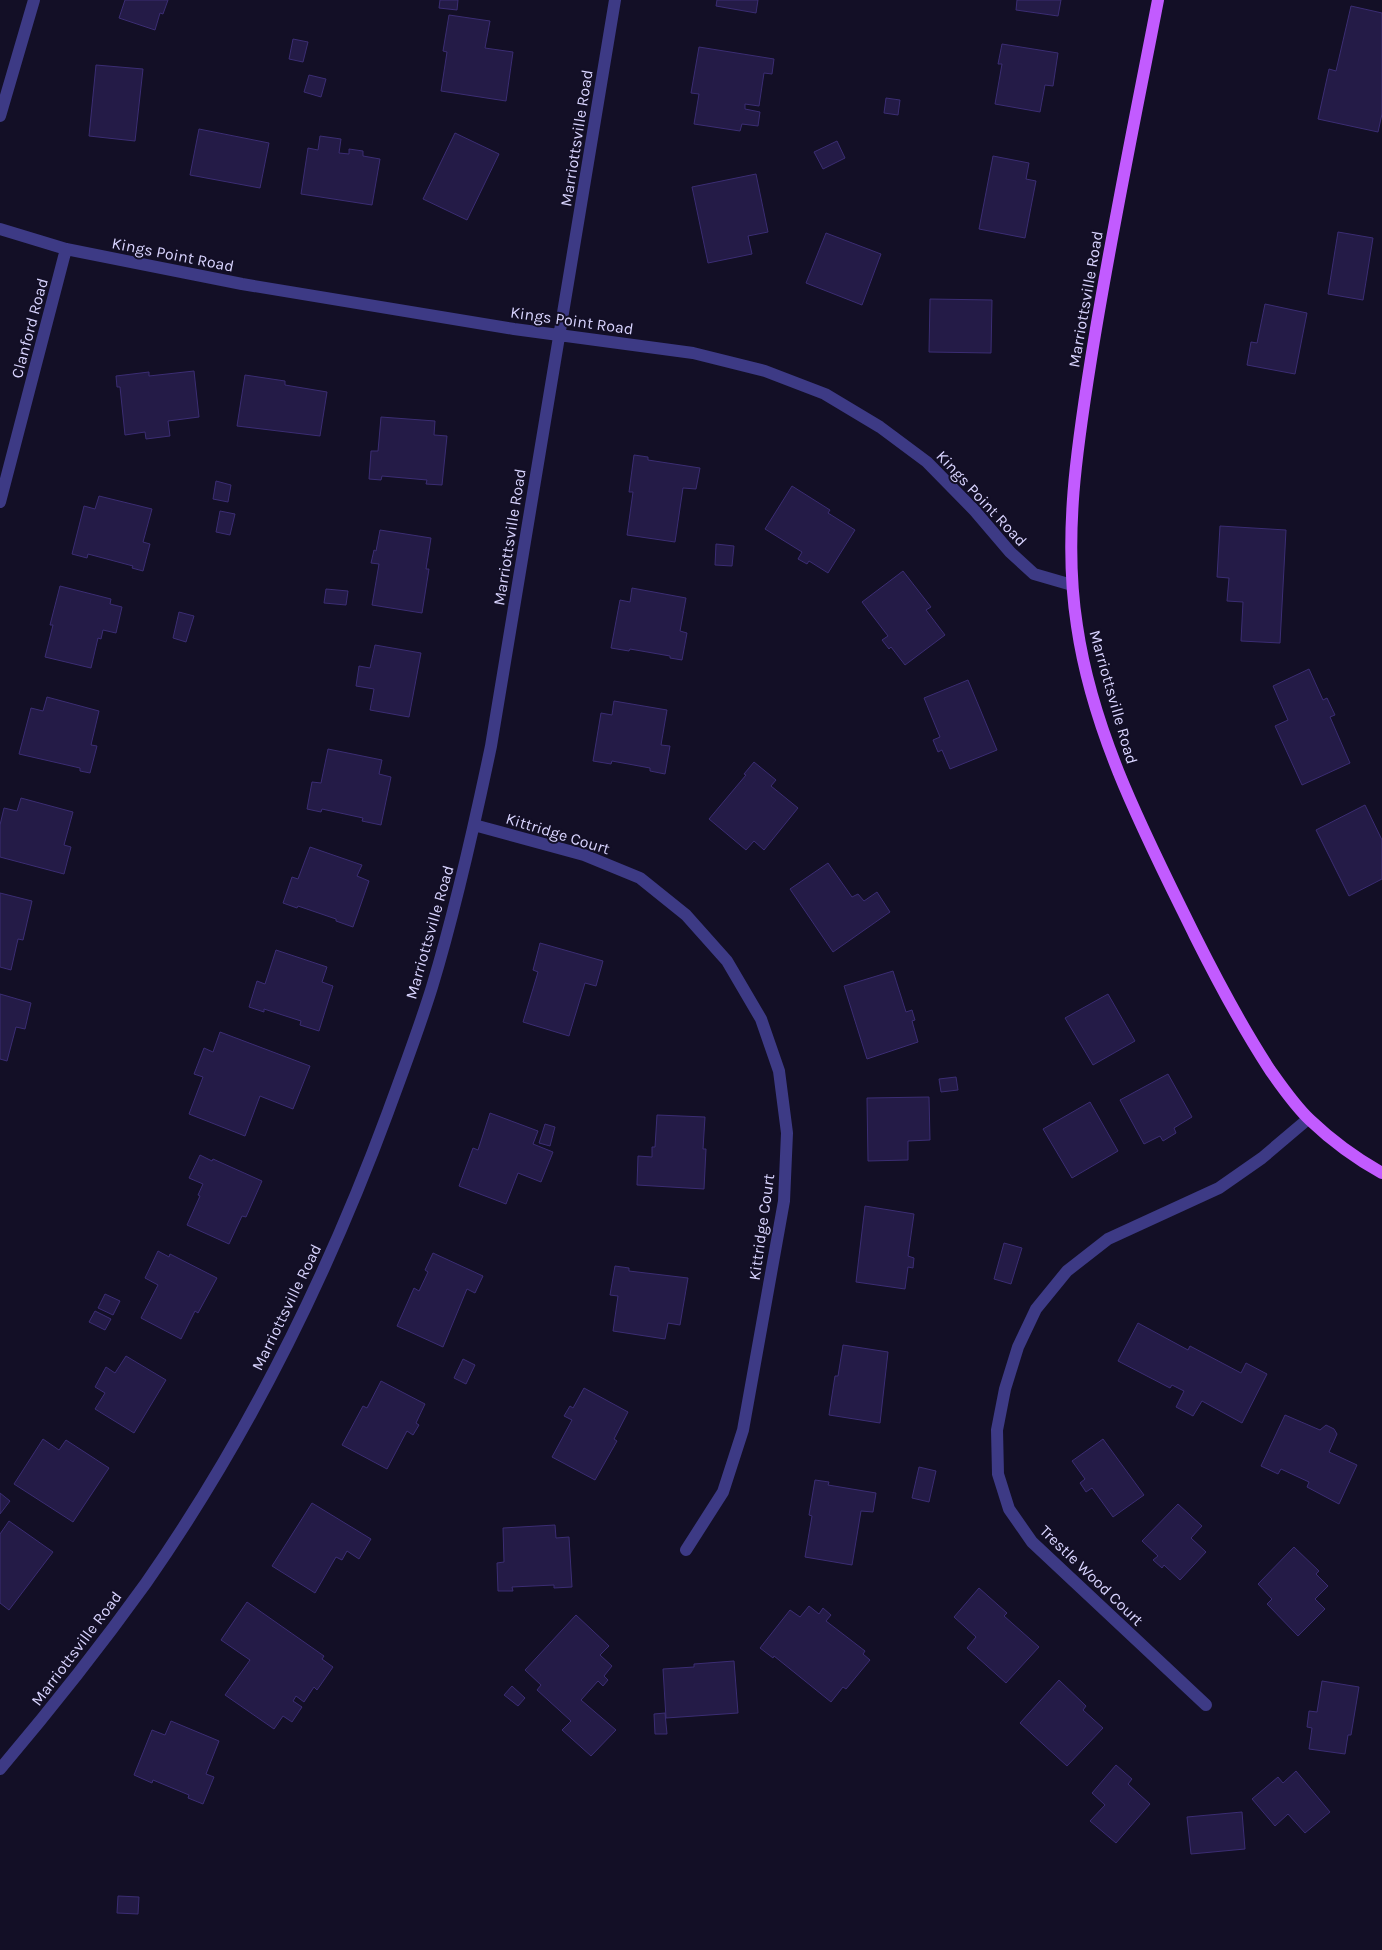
<svg xmlns="http://www.w3.org/2000/svg" width="1382" height="1950" font-family="Karla,sans-serif">
<rect width="100%" height="100%" fill="#130f26"/>
<!-- building -->
<path fill="#241b47" stroke="#3b2d73" d="M 125,0 L 168,0 L 163,14 L 160,13 L 155,30 L 119,18 Z
M 440,0 L 458,0 L 457,10 L 439,8 Z
M 717,0 L 758,0 L 756,13 L 716,6 Z
M 1017,0 L 1061,0 L 1058,16 L 1016,10 Z
M 1351,6 L 1382,13 L 1382,114 L 1378,132 L 1318,119 L 1329,69 L 1336,71 Z
M 449,15 L 490,21 L 485,48 L 513,52 L 506,101 L 441,91 L 447,52 L 443,51 Z
M 293,39 L 308,42 L 303,62 L 289,59 Z
M 1002,44 L 1058,53 L 1053,86 L 1045,85 L 1040,112 L 995,104 L 1002,64 L 998,64 Z
M 699,47 L 774,59 L 772,74 L 764,73 L 759,106 L 745,104 L 745,109 L 760,112 L 758,126 L 742,124 L 740,131 L 694,124 L 699,94 L 691,93 Z
M 96,65 L 143,69 L 135,141 L 89,136 Z
M 309,75 L 326,79 L 321,97 L 304,92 Z
M 886,98 L 900,100 L 898,115 L 884,113 Z
M 199,129 L 269,143 L 260,188 L 190,175 Z
M 455,133 L 499,154 L 467,220 L 423,199 Z
M 320,136 L 341,139 L 339,153 L 349,154 L 349,149 L 363,151 L 363,156 L 380,159 L 372,205 L 301,194 L 308,148 L 318,150 Z
M 837,141 L 845,158 L 823,169 L 814,152 Z
M 993,156 L 1029,163 L 1026,179 L 1036,181 L 1025,238 L 979,229 Z
M 756,174 L 768,232 L 748,236 L 752,254 L 708,263 L 692,187 Z
M 1338,232 L 1373,238 L 1363,300 L 1328,294 Z
M 826,233 L 881,254 L 862,305 L 806,283 Z
M 930,299 L 992,300 L 991,353 L 929,352 Z
M 1265,304 L 1307,313 L 1295,374 L 1247,365 L 1251,342 L 1257,343 Z
M 194,371 L 199,417 L 168,421 L 170,436 L 146,439 L 145,432 L 125,435 L 120,387 L 117,387 L 116,376 L 149,372 L 149,376 Z
M 245,375 L 285,381 L 285,385 L 327,392 L 320,436 L 237,426 Z
M 381,417 L 435,421 L 434,435 L 447,436 L 442,485 L 426,484 L 427,480 L 382,476 L 381,480 L 369,479 L 371,451 L 378,451 Z
M 634,455 L 648,457 L 648,460 L 700,468 L 696,489 L 683,488 L 675,542 L 627,535 L 633,492 L 629,492 Z
M 216,481 L 231,485 L 228,502 L 213,499 Z
M 792,486 L 830,510 L 828,513 L 855,530 L 828,573 L 809,561 L 807,564 L 798,559 L 802,552 L 765,529 Z
M 99,496 L 152,509 L 143,542 L 150,544 L 143,571 L 132,568 L 133,566 L 88,554 L 87,558 L 72,554 L 84,506 L 95,509 Z
M 220,511 L 235,514 L 230,535 L 216,532 Z
M 1220,526 L 1286,530 L 1280,643 L 1241,641 L 1243,602 L 1227,601 L 1229,578 L 1217,577 Z
M 380,530 L 431,538 L 426,569 L 429,569 L 422,613 L 372,605 L 379,564 L 371,563 L 374,550 L 376,551 Z
M 716,544 L 734,546 L 732,566 L 715,565 Z
M 903,571 L 931,607 L 926,610 L 945,635 L 905,665 L 891,647 L 889,649 L 882,640 L 888,636 L 862,602 Z
M 60,586 L 111,599 L 110,604 L 122,607 L 116,633 L 103,630 L 101,639 L 98,638 L 91,668 L 45,657 L 53,625 L 50,625 Z
M 632,588 L 686,598 L 680,631 L 687,633 L 682,660 L 670,658 L 670,656 L 630,649 L 629,651 L 611,648 L 620,600 L 630,602 Z
M 326,589 L 348,591 L 346,605 L 324,603 Z
M 179,612 L 194,616 L 186,642 L 173,638 Z
M 375,645 L 421,653 L 409,717 L 370,710 L 374,689 L 356,686 L 359,666 L 370,668 Z
M 1309,669 L 1323,700 L 1327,698 L 1335,715 L 1330,717 L 1350,763 L 1302,785 L 1275,726 L 1288,720 L 1273,686 Z
M 968,680 L 997,750 L 950,769 L 942,750 L 938,752 L 933,740 L 940,737 L 924,698 Z
M 47,697 L 99,711 L 91,745 L 97,746 L 90,773 L 80,771 L 80,768 L 19,754 L 31,708 L 43,711 Z
M 614,701 L 667,710 L 661,745 L 670,746 L 665,774 L 650,771 L 650,768 L 612,761 L 611,764 L 593,761 L 601,713 L 612,715 Z
M 328,749 L 382,760 L 379,774 L 391,777 L 381,825 L 362,821 L 363,818 L 322,809 L 321,812 L 307,809 L 312,782 L 321,783 Z
M 754,762 L 776,780 L 771,786 L 798,808 L 764,850 L 754,841 L 746,850 L 709,819 L 746,775 L 744,774 Z
M 21,798 L 73,812 L 64,845 L 71,847 L 64,874 L 0,857 L 0,825 L 4,808 L 17,811 Z
M 1365,805 L 1382,840 L 1382,879 L 1349,896 L 1316,830 Z
M 310,847 L 362,865 L 357,876 L 369,881 L 353,927 L 336,921 L 336,919 L 298,906 L 297,908 L 283,903 L 292,877 L 298,879 Z
M 828,863 L 852,897 L 858,894 L 864,901 L 877,892 L 890,912 L 833,952 L 790,889 Z
M 0,893 L 32,901 L 23,940 L 18,939 L 11,970 L 0,967 Z
M 540,943 L 603,961 L 596,986 L 585,983 L 569,1036 L 523,1022 L 538,972 L 533,970 Z
M 276,950 L 327,967 L 322,982 L 333,986 L 319,1031 L 300,1025 L 301,1021 L 264,1009 L 264,1012 L 249,1007 L 257,981 L 265,984 Z
M 893,971 L 906,1012 L 912,1010 L 915,1020 L 912,1021 L 918,1042 L 867,1059 L 844,986 Z
M 0,994 L 31,1003 L 25,1029 L 16,1027 L 7,1061 L 0,1059 Z
M 1108,994 L 1135,1041 L 1093,1065 L 1065,1018 Z
M 220,1032 L 310,1066 L 293,1109 L 260,1096 L 245,1136 L 189,1114 L 203,1077 L 194,1074 L 204,1048 L 213,1052 Z
M 1168,1074 L 1192,1117 L 1174,1128 L 1176,1133 L 1163,1141 L 1160,1136 L 1144,1144 L 1120,1100 Z
M 956,1077 L 958,1090 L 941,1092 L 939,1079 Z
M 929,1097 L 930,1140 L 908,1141 L 908,1160 L 868,1161 L 867,1098 Z
M 1090,1102 L 1118,1151 L 1072,1178 L 1043,1129 Z
M 490,1113 L 538,1131 L 533,1144 L 553,1152 L 541,1182 L 518,1173 L 506,1204 L 459,1186 L 473,1148 L 478,1150 Z
M 657,1115 L 705,1117 L 703,1149 L 706,1149 L 704,1189 L 637,1185 L 638,1156 L 652,1157 L 652,1147 L 655,1147 Z
M 545,1124 L 555,1127 L 550,1146 L 539,1143 Z
M 200,1155 L 212,1161 L 213,1159 L 262,1181 L 246,1217 L 242,1216 L 229,1244 L 187,1225 L 200,1196 L 198,1195 L 203,1184 L 189,1178 Z
M 865,1206 L 914,1214 L 908,1256 L 914,1258 L 913,1268 L 908,1267 L 905,1289 L 856,1282 Z
M 1004,1243 L 1022,1248 L 1011,1284 L 994,1279 Z
M 158,1251 L 169,1257 L 170,1254 L 217,1278 L 198,1313 L 195,1311 L 181,1339 L 141,1318 L 158,1285 L 145,1278 Z
M 433,1253 L 483,1276 L 475,1293 L 467,1289 L 443,1347 L 397,1326 L 414,1288 L 419,1291 L 428,1272 L 425,1270 Z
M 615,1266 L 629,1268 L 629,1271 L 688,1278 L 680,1325 L 668,1323 L 665,1339 L 613,1331 L 618,1296 L 610,1295 Z
M 105,1294 L 120,1301 L 113,1315 L 98,1308 Z
M 95,1311 L 111,1319 L 105,1330 L 89,1322 Z
M 1138,1323 L 1188,1350 L 1190,1346 L 1241,1373 L 1246,1363 L 1267,1374 L 1242,1423 L 1202,1401 L 1193,1416 L 1176,1407 L 1184,1391 L 1172,1385 L 1170,1388 L 1118,1361 Z
M 843,1345 L 888,1352 L 880,1423 L 829,1415 L 835,1376 L 838,1376 Z
M 126,1356 L 166,1380 L 134,1433 L 95,1409 L 105,1393 L 95,1387 L 106,1367 L 115,1373 Z
M 463,1359 L 475,1365 L 466,1384 L 454,1378 Z
M 381,1381 L 425,1404 L 416,1423 L 419,1425 L 413,1435 L 407,1431 L 387,1469 L 342,1445 L 363,1406 L 367,1408 Z
M 584,1388 L 628,1412 L 614,1439 L 617,1441 L 595,1480 L 552,1457 L 572,1420 L 564,1416 L 570,1406 L 573,1408 Z
M 1285,1415 L 1320,1430 L 1326,1425 L 1334,1429 L 1337,1434 L 1329,1452 L 1357,1465 L 1339,1504 L 1307,1487 L 1309,1482 L 1281,1469 L 1278,1474 L 1261,1466 Z
M 43,1439 L 59,1450 L 66,1440 L 109,1468 L 73,1522 L 14,1484 Z
M 1103,1439 L 1144,1495 L 1113,1517 L 1092,1488 L 1086,1492 L 1080,1483 L 1085,1479 L 1072,1461 Z
M 919,1467 L 936,1471 L 929,1502 L 912,1498 Z
M 815,1480 L 829,1482 L 828,1485 L 876,1493 L 873,1512 L 861,1511 L 852,1565 L 805,1557 L 812,1516 L 809,1515 Z
M 0,1493 L 10,1501 L 0,1514 Z
M 312,1503 L 371,1539 L 359,1559 L 347,1551 L 342,1560 L 336,1557 L 315,1593 L 272,1566 Z
M 1178,1504 L 1202,1526 L 1191,1538 L 1206,1552 L 1180,1580 L 1164,1565 L 1162,1568 L 1153,1560 L 1158,1556 L 1142,1541 Z
M 9,1521 L 53,1552 L 9,1610 L 0,1603 L 0,1534 Z
M 555,1525 L 556,1538 L 569,1537 L 572,1587 L 554,1588 L 554,1585 L 512,1587 L 513,1591 L 498,1591 L 497,1563 L 504,1562 L 503,1528 Z
M 1294,1547 L 1319,1571 L 1316,1574 L 1328,1586 L 1315,1599 L 1325,1609 L 1298,1636 L 1267,1604 L 1272,1599 L 1258,1584 Z
M 979,1588 L 1007,1613 L 1004,1616 L 1039,1647 L 1006,1683 L 967,1648 L 976,1637 L 954,1617 Z
M 247,1602 L 324,1656 L 322,1659 L 333,1667 L 317,1690 L 314,1687 L 304,1702 L 296,1696 L 293,1701 L 302,1707 L 292,1722 L 283,1716 L 274,1729 L 225,1695 L 250,1660 L 221,1640 Z
M 809,1606 L 819,1614 L 823,1608 L 831,1615 L 826,1621 L 865,1651 L 863,1654 L 870,1660 L 846,1689 L 843,1687 L 831,1702 L 774,1656 L 773,1658 L 760,1648 L 790,1610 L 800,1617 Z
M 576,1615 L 609,1646 L 600,1655 L 612,1666 L 604,1676 L 608,1680 L 603,1686 L 598,1681 L 581,1700 L 616,1730 L 591,1756 L 562,1730 L 571,1721 L 537,1690 L 541,1685 L 525,1670 Z
M 734,1661 L 738,1713 L 666,1718 L 663,1669 L 694,1667 L 694,1664 Z
M 1059,1680 L 1086,1706 L 1083,1710 L 1103,1728 L 1067,1766 L 1020,1723 Z
M 1322,1681 L 1359,1687 L 1351,1735 L 1348,1735 L 1345,1754 L 1309,1749 L 1312,1728 L 1307,1727 L 1309,1711 L 1317,1712 Z
M 512,1686 L 525,1698 L 518,1706 L 504,1695 Z
M 665,1713 L 667,1734 L 655,1734 L 654,1714 Z
M 171,1721 L 219,1741 L 206,1774 L 214,1777 L 203,1804 L 188,1798 L 189,1795 L 153,1780 L 152,1783 L 134,1775 L 152,1730 L 165,1735 Z
M 1116,1765 L 1132,1779 L 1128,1784 L 1150,1804 L 1116,1843 L 1090,1821 L 1105,1805 L 1092,1793 Z
M 1296,1771 L 1330,1812 L 1305,1833 L 1288,1814 L 1275,1826 L 1252,1799 L 1278,1777 L 1283,1783 Z
M 1242,1812 L 1245,1849 L 1191,1854 L 1187,1817 Z
M 118,1896 L 139,1897 L 138,1914 L 117,1913 Z"/>
<g fill="none" stroke-linecap="round" stroke-linejoin="round">
<!-- minor -->
<path stroke="#3d3a85" stroke-width="12" d="M 0,116 L 34,0
M 0,229 L 66,249 L 242,284 L 514,329 L 693,353 L 765,371 L 825,394 L 880,427 L 927,462 L 975,511 L 1010,552 L 1034,574 L 1072,585
M 0,502 L 66,249
M 474,825 L 584,855 L 640,878 L 686,915 L 727,961 L 761,1019 L 779,1071 L 787,1133 L 784,1201 L 743,1430 L 723,1492 L 686,1550
M 1206,1705 L 1032,1542 L 1009,1509 L 998,1474 L 997,1430 L 1005,1389 L 1018,1347 L 1036,1309 L 1067,1271 L 1108,1239 L 1219,1188 L 1262,1158 L 1308,1119
M 0,1769 C 51,1709 100,1647 146,1583 C 247,1438 327,1277 388,1112 C 403,1071 419,1029 432,987 C 456,908 474,827 491,746 L 615,0"/>
<!-- major -->
<path stroke="#c25bff" stroke-width="12" d="M 1158,0 C 1135,119 1110,239 1091,359 C 1077,447 1063,537 1077,626 C 1093,736 1147,838 1195,936 C 1218,982 1242,1027 1270,1070 C 1282,1087 1295,1106 1310,1120 C 1331,1140 1357,1159 1382,1173"/>
</g>
<g text-anchor="middle" stroke-width="4" stroke-linejoin="round" paint-order="stroke">
<!-- street labels -->
<g font-size="16" fill="#d9d4ff" stroke="#130f26">
<text transform="translate(576 138) rotate(-81)" y="6">Marriottsville Road</text>
<text transform="translate(173 254) rotate(11)" y="6">Kings Point Road</text>
<text transform="translate(1085 299) rotate(-80)" y="6">Marriottsville Road</text>
<text transform="translate(572 320) rotate(8)" y="6">Kings Point Road</text>
<text transform="translate(29 328) rotate(-75)" y="6">Clanford Road</text>
<text transform="translate(982 498) rotate(47)" y="6">Kings Point Road</text>
<text transform="translate(509 537) rotate(-81)" y="6">Marriottsville Road</text>
<text transform="translate(1114 697) rotate(74)" y="6">Marriottsville Road</text>
<text transform="translate(558 833) rotate(17)" y="6">Kittridge Court</text>
<text transform="translate(429 932) rotate(-74)" y="6">Marriottsville Road</text>
<text transform="translate(761 1227) rotate(-82)" y="6">Kittridge Court</text>
<text transform="translate(286 1307) rotate(-64)" y="6">Marriottsville Road</text>
<text transform="translate(1092 1575) rotate(44)" y="6">Trestle Wood Court</text>
<text transform="translate(76 1648) rotate(-53)" y="6">Marriottsville Road</text>
</g>
</g>
</svg>
